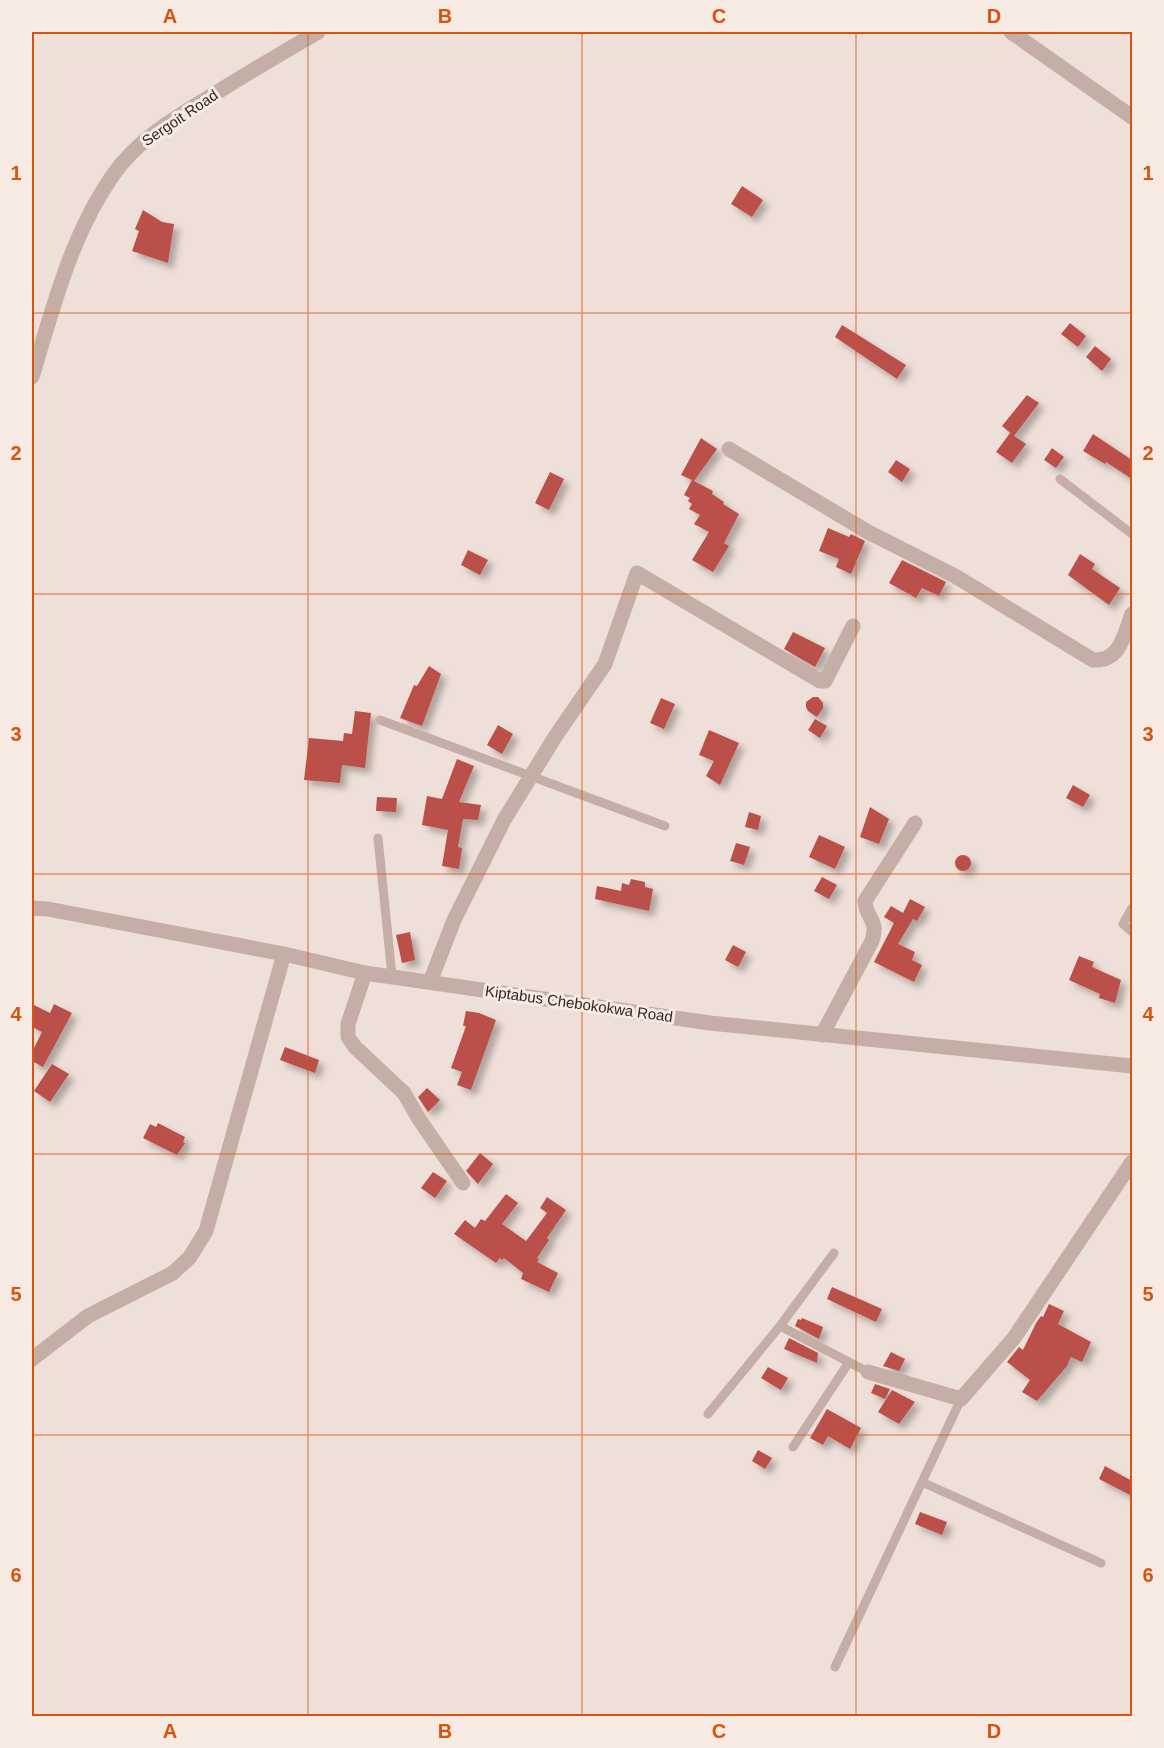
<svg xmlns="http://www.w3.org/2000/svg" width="1164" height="1748" font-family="Arial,sans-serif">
<defs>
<filter id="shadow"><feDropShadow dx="5.5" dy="5.5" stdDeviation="3" flood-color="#0004"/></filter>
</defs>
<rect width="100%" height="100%" fill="#eedfd8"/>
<!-- building -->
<path fill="#bb4f48" filter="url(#shadow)" d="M 742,186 L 763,200 L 752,217 L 731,204 Z
M 143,210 L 162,222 L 174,224 L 168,263 L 132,251 L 139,231 L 135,229 Z
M 1070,323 L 1086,336 L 1078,347 L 1061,334 Z
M 842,325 L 906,365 L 897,379 L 835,337 Z
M 1095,346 L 1111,359 L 1102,371 L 1086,357 Z
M 1027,395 L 1039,403 L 1014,436 L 1002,426 Z
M 1010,433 L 1026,444 L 1012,463 L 996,452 Z
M 1093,434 L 1132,460 L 1132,479 L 1106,462 L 1105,464 L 1083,451 Z
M 701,438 L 717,449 L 694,481 L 713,491 L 712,494 L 724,502 L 723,504 L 739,514 L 724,543 L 729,546 L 713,572 L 692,560 L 709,532 L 694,524 L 700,515 L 689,509 L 692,504 L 688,501 L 690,498 L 684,495 L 692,480 L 681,475 Z
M 1052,448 L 1064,457 L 1056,468 L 1044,460 Z
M 896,460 L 910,469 L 902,482 L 888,472 Z
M 550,472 L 564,479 L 549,510 L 535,503 Z
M 828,528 L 849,537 L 851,534 L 865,541 L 851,574 L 836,567 L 839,559 L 819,551 Z
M 468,550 L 488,560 L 480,575 L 461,565 Z
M 1080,554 L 1095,564 L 1092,569 L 1120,588 L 1109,605 L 1068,575 Z
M 902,560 L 946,582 L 939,596 L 922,588 L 916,598 L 889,583 Z
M 793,632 L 825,648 L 815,667 L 784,649 Z
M 429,666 L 441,674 L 422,726 L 400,718 L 414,685 L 417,686 Z
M 813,697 L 818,697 L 823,703 L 823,708 L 817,717 L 808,711 L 806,707 L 806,702 Z
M 661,698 L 675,704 L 664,729 L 650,723 Z
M 355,711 L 371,713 L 365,768 L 342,765 L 340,783 L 304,780 L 309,738 L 343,741 L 344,733 L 352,734 Z
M 815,719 L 827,726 L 820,738 L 808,730 Z
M 498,725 L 513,734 L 502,754 L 487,745 Z
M 709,730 L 739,743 L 720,785 L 706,776 L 714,761 L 699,755 Z
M 457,759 L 474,766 L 459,802 L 481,805 L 478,820 L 463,819 L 458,847 L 462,848 L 459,869 L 442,866 L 448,830 L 422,825 L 427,796 L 442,799 Z
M 1073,785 L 1090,795 L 1083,807 L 1066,798 Z
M 377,797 L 397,798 L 396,812 L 376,811 Z
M 870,807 L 889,819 L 879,844 L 860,837 Z
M 749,812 L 761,816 L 758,830 L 745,827 Z
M 819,835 L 845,847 L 835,869 L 809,857 Z
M 736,843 L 750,847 L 744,865 L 730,861 Z
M955 863a8 8 0 1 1 16 0a8 8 0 1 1-16 0Z
M 822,877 L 837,885 L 829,899 L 814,891 Z
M 631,879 L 645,882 L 645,887 L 653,889 L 649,911 L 595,899 L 597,886 L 621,891 L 622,883 L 629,885 Z
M 910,899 L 925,907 L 917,921 L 913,919 L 898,944 L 915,952 L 912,960 L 922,965 L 914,982 L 874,962 L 894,923 L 884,917 L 891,906 L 903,913 Z
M 410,932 L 415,960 L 402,963 L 396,935 Z
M 733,945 L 746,952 L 738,967 L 725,960 Z
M 1079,956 L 1094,962 L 1092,967 L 1121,980 L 1115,1003 L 1099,998 L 1100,994 L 1069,980 Z
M 32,1004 L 50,1013 L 54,1004 L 72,1013 L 43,1067 L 32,1061 L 32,1052 L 42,1032 L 32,1027 Z
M 466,1011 L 479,1013 L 496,1020 L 471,1090 L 457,1085 L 462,1072 L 451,1068 L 466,1026 L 463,1026 Z
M 285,1047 L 319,1060 L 315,1073 L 280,1060 Z
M 52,1064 L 69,1074 L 50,1102 L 34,1091 Z
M 427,1088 L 440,1100 L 428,1112 L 418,1097 Z
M 158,1123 L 185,1137 L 183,1142 L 185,1143 L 177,1155 L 143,1138 L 150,1124 L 156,1127 Z
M 480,1153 L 493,1164 L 478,1184 L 466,1171 Z
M 433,1172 L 447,1181 L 435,1198 L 421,1188 Z
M 506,1194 L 518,1203 L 502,1224 L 526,1241 L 547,1213 L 540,1208 L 547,1197 L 566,1210 L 547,1238 L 549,1240 L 537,1258 L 539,1260 L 537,1262 L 558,1273 L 549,1292 L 521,1279 L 523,1273 L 504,1258 L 502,1260 L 500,1258 L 496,1263 L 454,1234 L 465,1220 L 475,1228 L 481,1219 L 485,1221 Z
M 832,1287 L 882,1309 L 876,1322 L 827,1299 Z
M 1049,1304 L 1064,1311 L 1058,1324 L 1091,1342 L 1082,1362 L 1071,1357 L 1067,1366 L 1037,1401 L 1022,1392 L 1030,1380 L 1007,1362 L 1019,1347 L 1023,1350 L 1036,1323 L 1041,1316 L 1043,1317 Z
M 802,1318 L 823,1327 L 819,1339 L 795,1326 L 798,1319 L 801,1320 Z
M 789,1338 L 818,1353 L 817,1363 L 784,1349 Z
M 891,1352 L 905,1359 L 899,1371 L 883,1366 Z
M 768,1367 L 788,1378 L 781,1390 L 761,1378 Z
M 875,1384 L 890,1389 L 885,1399 L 871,1393 Z
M 892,1390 L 915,1402 L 899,1424 L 878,1412 Z
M 827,1409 L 861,1428 L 850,1449 L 828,1436 L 823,1445 L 810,1438 Z
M 758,1450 L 772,1458 L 765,1469 L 752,1461 Z
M 1105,1466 L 1132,1481 L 1132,1496 L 1099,1479 Z
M 920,1512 L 947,1522 L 942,1535 L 915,1524 Z"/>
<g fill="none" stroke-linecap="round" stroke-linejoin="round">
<!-- service -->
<path stroke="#c5aea5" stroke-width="9" d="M 1060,479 L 1132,534
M 380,720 L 665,826
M 378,838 L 392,976
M 1132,908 L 1123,924 L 1132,932
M 834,1253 L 780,1326 L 868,1372
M 708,1414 L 780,1326
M 793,1447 L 849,1362
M 922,1482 L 1101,1563
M 835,1667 L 961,1399"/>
<!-- minor -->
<path stroke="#c5aea5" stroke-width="15" d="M 1011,32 L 1132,117
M 32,377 C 53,308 71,235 113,175 C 140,136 185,112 224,88 C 255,69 287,50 318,32
M 729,449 L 868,532 L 955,576 L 1093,660 C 1120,662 1124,635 1132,614
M 365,973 L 348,1024 L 348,1037 L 355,1047 L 404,1093 L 419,1119 L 463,1183
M 430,982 L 454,920 L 504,820 L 555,737 L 605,664 L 637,573 L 820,681 L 825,681 L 853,626
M 822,1035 L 872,941 C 879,918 866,920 865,901 L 915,823
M 32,1359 L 88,1316 L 173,1273 L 190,1257 L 206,1231 L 284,954
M 868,1372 L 961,1399 L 1014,1338 L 1132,1162"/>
<!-- tertiary -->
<path stroke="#c5aea5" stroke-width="15" d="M 32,908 L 48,909 L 284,954 L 365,973 L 710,1023 L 1132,1066"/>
</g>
<!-- grid -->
<path fill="none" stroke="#d6540f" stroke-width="1.5" stroke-opacity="0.55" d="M 308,32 L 308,1716M 582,32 L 582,1716M 856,32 L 856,1716M 32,313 L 1132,313M 32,594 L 1132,594M 32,874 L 1132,874M 32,1154 L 1132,1154M 32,1435 L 1132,1435"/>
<g text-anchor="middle" stroke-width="6" stroke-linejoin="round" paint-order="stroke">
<!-- street labels -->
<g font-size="15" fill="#312726" stroke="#f7eae3">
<text transform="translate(180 118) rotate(-34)" y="5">Sergoit Road</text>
<text transform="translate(579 1004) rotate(8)" y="5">Kiptabus Chebokokwa Road</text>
</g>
</g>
<!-- border -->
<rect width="1164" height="1748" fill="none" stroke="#f7eae3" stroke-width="66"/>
<rect x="33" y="33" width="1098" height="1682" fill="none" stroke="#d6540f" stroke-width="2"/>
<g font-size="20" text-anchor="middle" font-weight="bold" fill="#d6540f">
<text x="170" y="23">A</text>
<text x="445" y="23">B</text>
<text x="719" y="23">C</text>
<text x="994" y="23">D</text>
<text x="16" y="180">1</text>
<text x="1148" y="180">1</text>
<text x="16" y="460">2</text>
<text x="1148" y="460">2</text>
<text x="16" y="741">3</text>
<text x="1148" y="741">3</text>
<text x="16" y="1021">4</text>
<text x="1148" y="1021">4</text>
<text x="16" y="1301">5</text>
<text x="1148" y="1301">5</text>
<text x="16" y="1582">6</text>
<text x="1148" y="1582">6</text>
<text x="170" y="1738">A</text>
<text x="445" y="1738">B</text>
<text x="719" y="1738">C</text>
<text x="994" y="1738">D</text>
</g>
</svg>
